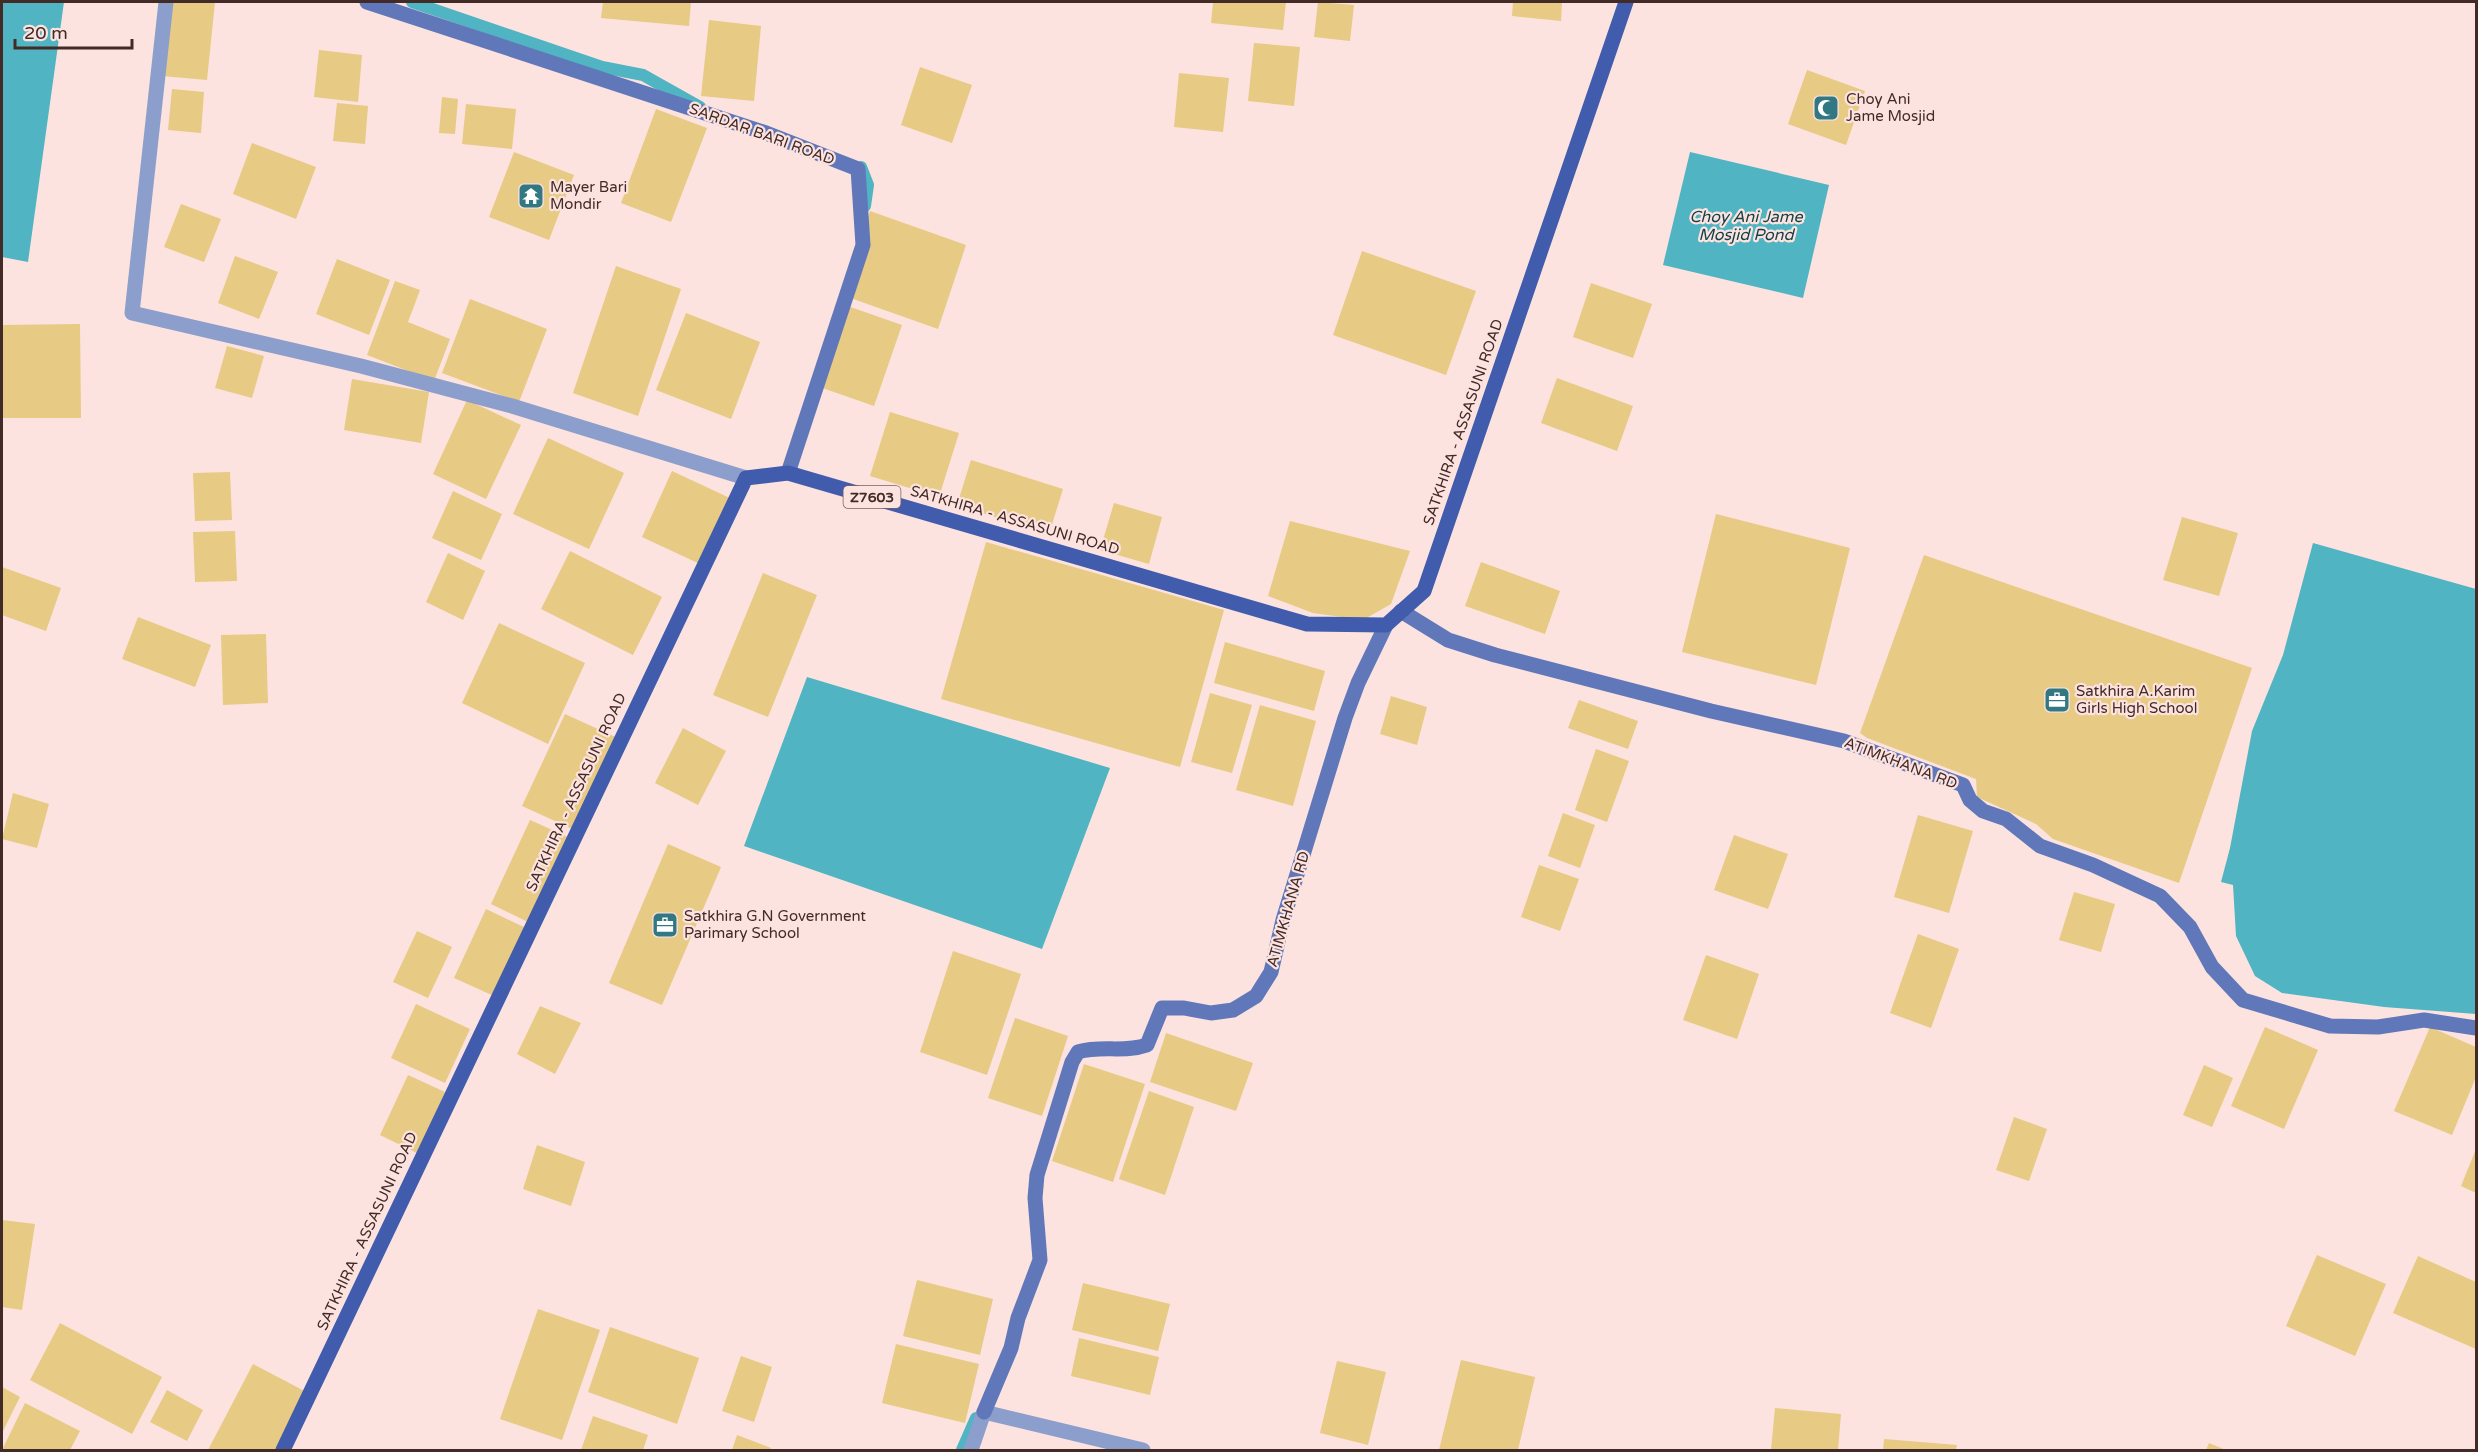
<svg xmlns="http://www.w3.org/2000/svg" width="2478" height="1452" font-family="'Varela Round',sans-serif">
<rect width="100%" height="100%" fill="#fce3df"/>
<!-- water -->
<path fill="#50b4c2" d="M 2,2 L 64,2 L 28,262 L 2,257 Z
M 1690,152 L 1829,185 L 1803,298 L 1663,265 Z
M 2313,543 L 2476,589 L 2476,1014 L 2384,1007 L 2282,993 L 2255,976 L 2236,936 L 2233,885 L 2221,882 L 2230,848 L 2252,731 L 2283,655 Z
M 807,677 L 1110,768 L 1042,949 L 744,846 Z"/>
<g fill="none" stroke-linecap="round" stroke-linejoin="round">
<!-- stream -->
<path stroke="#50b4c2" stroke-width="12" d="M 412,2 L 602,67 L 643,75 L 700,107
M 861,167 L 868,185 L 865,206
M 962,1450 L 976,1418"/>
</g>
<!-- building -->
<path fill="#e7ca84" d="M 170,2 L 215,2 L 207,80 L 162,76 Z
M 603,2 L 691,2 L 689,26 L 601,18 Z
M 1213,2 L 1286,2 L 1283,30 L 1211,23 Z
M 1318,2 L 1354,5 L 1350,41 L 1314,37 Z
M 1513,2 L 1562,2 L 1561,21 L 1512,16 Z
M 709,20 L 761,26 L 754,101 L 701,96 Z
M 1254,43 L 1300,47 L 1294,106 L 1248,101 Z
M 319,50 L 362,55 L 358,102 L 314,97 Z
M 920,67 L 972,85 L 952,143 L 901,125 Z
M 1807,70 L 1865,91 L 1846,145 L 1788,124 Z
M 1179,73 L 1229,78 L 1223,132 L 1174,127 Z
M 172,89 L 204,92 L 201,133 L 168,130 Z
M 442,97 L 458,99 L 455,134 L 439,133 Z
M 337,103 L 368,106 L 365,144 L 333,141 Z
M 466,104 L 516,109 L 512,149 L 462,144 Z
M 656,109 L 707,128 L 671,222 L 621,203 Z
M 252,143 L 316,167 L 296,219 L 233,194 Z
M 514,152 L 574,175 L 549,240 L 489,217 Z
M 181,204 L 221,219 L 204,262 L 164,247 Z
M 870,211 L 966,245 L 938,329 L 842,295 Z
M 1362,251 L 1476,291 L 1446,375 L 1333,335 Z
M 235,256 L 278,272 L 259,319 L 218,303 Z
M 337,259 L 390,280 L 369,335 L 316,314 Z
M 616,266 L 681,289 L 638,416 L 573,393 Z
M 395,281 L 420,290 L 408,322 L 450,339 L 434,381 L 367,355 Z
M 1591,283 L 1652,304 L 1633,358 L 1573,337 Z
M 470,299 L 547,329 L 519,402 L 442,373 Z
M 839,303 L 902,325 L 874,406 L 811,384 Z
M 686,313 L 760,342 L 731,419 L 656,390 Z
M 80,324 L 81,418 L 2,418 L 2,325 Z
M 227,346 L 264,356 L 252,398 L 215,388 Z
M 1557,378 L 1633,406 L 1617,451 L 1541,423 Z
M 352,379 L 429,392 L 421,443 L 344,430 Z
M 467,400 L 521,425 L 486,499 L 433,474 Z
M 890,412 L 959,433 L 939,497 L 870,476 Z
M 548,438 L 624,473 L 589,549 L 513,514 Z
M 971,460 L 1063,489 L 1049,534 L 957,505 Z
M 672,471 L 732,499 L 702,565 L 642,537 Z
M 230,472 L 232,520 L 195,521 L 193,473 Z
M 453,491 L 502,514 L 481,560 L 432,538 Z
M 1114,503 L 1162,517 L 1149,564 L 1100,550 Z
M 1716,514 L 1850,548 L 1816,685 L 1682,652 Z
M 2182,517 L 2238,533 L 2219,596 L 2163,580 Z
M 1290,521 L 1410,551 L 1391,604 L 1363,620 L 1313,613 L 1268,596 Z
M 235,531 L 237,581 L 195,582 L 193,532 Z
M 986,542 L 1224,610 L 1180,767 L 941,699 Z
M 570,551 L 662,597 L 633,655 L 541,609 Z
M 448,553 L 485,571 L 463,620 L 426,602 Z
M 1924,555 L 2252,668 L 2179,883 L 2053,839 L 2036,824 L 1977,797 L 1976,779 L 1867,738 L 1860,733 Z
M 1481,562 L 1560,591 L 1545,634 L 1465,606 Z
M 2,567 L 61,588 L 46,631 L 2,615 Z
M 763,573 L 817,595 L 768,717 L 713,695 Z
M 138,617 L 211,645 L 195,687 L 122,659 Z
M 499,623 L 585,663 L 548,744 L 462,703 Z
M 266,634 L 268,703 L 223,705 L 221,635 Z
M 1225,642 L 1325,671 L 1314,711 L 1214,683 Z
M 1210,693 L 1252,705 L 1232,773 L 1191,762 Z
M 1391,696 L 1427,707 L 1417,745 L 1380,734 Z
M 1579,700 L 1638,721 L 1628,749 L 1568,728 Z
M 1260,705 L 1316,721 L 1293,806 L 1236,790 Z
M 565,714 L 622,740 L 579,832 L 522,806 Z
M 683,728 L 726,751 L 698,805 L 655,783 Z
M 1596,749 L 1629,761 L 1607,822 L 1575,810 Z
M 13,793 L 49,804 L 37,848 L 2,839 Z
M 1563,813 L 1595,825 L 1580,868 L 1548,856 Z
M 1918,815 L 1973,831 L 1949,913 L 1894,897 Z
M 530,820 L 570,838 L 530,923 L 491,904 Z
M 1734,835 L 1788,854 L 1768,909 L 1714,890 Z
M 668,844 L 721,867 L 662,1005 L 609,983 Z
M 1539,865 L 1579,879 L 1560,931 L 1521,917 Z
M 2074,892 L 2115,904 L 2101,952 L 2059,940 Z
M 486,909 L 526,928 L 494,996 L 454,978 Z
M 417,931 L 452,947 L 428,998 L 393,982 Z
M 1918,934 L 1959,949 L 1931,1028 L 1890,1013 Z
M 953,951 L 1021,974 L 987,1075 L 920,1052 Z
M 1706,955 L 1759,974 L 1737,1039 L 1683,1020 Z
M 416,1004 L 470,1029 L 445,1083 L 391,1058 Z
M 540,1006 L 581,1023 L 555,1074 L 517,1054 Z
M 1015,1018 L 1068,1036 L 1042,1116 L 988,1098 Z
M 2265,1027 L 2318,1050 L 2284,1129 L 2231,1106 Z
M 2430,1027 L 2476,1047 L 2476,1077 L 2452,1135 L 2394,1111 Z
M 1166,1033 L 1253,1063 L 1236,1111 L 1150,1082 Z
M 1084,1064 L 1145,1084 L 1113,1182 L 1052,1161 Z
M 2204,1065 L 2233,1078 L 2212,1127 L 2183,1115 Z
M 408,1075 L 445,1092 L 417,1153 L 380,1135 Z
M 1149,1091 L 1194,1107 L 1165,1195 L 1119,1179 Z
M 2014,1117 L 2047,1129 L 2029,1181 L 1996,1170 Z
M 537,1145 L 585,1162 L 571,1206 L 523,1189 Z
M 2476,1149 L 2476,1193 L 2461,1186 Z
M 2,1220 L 35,1224 L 22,1310 L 2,1307 Z
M 2317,1255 L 2386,1284 L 2355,1356 L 2286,1326 Z
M 2418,1256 L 2476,1282 L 2476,1349 L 2393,1313 Z
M 917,1280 L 993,1299 L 980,1355 L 903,1336 Z
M 1083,1283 L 1170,1304 L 1158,1351 L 1072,1330 Z
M 538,1309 L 600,1330 L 562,1440 L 500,1419 Z
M 60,1323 L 162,1377 L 132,1434 L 30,1380 Z
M 610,1327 L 699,1358 L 677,1424 L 588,1392 Z
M 1079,1338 L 1159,1357 L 1150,1395 L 1071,1376 Z
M 896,1344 L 979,1364 L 965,1423 L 882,1403 Z
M 741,1356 L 772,1367 L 754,1422 L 722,1411 Z
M 1461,1360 L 1535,1377 L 1518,1450 L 1439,1450 Z
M 1337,1361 L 1386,1372 L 1368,1445 L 1320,1433 Z
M 253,1364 L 312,1395 L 283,1450 L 208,1450 Z
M 2,1387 L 20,1397 L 2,1433 Z
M 167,1390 L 203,1410 L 187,1441 L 150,1422 Z
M 25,1403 L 80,1431 L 70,1450 L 2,1450 Z
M 1775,1408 L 1841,1414 L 1838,1450 L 1771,1450 Z
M 593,1416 L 648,1435 L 643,1450 L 581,1450 Z
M 737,1435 L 771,1448 L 770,1450 L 732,1450 Z
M 1884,1439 L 1957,1445 L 1956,1450 L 1883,1450 Z
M 2209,1443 L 2226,1450 L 2206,1450 Z"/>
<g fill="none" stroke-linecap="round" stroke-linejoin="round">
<!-- street -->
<path stroke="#8c9ecb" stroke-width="15" d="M 166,2 L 132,313 L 361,366 L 512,406 L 746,478
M 971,1450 L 984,1412 L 1143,1450"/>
<!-- secondary -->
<path stroke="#6078ba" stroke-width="15" d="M 367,2 L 766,133 L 858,169 L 863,245 L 788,473
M 1401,611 L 1448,640 L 1495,655 L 1711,711 L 1844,741 L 1963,785 L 1970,800 L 1983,811 L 2006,819 L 2040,846 L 2093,865 L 2160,896 L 2190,927 L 2212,967 L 2243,1000 L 2330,1026 L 2378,1027 L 2424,1020 L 2476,1028
M 984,1412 L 1011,1348 L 1018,1318 L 1040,1260 L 1035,1198 L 1037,1175 L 1072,1062 L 1078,1052 C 1101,1045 1124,1053 1147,1045 L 1162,1008 L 1184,1008 L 1211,1013 L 1233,1010 L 1256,996 L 1271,972 L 1283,920 L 1345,718 L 1358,683 L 1386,625"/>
<!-- primary -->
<path stroke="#415cac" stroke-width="15" d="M 283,1450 L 746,478 L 788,473 L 1307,624 L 1386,625 L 1424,591 L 1626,2"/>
</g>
<!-- icons -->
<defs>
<g id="mosque-square" transform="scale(1.35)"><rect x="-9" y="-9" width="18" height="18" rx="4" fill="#317882" stroke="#fce3df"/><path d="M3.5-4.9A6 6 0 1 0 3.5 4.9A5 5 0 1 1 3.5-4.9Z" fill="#fff"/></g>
<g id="temple-square" transform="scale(1.35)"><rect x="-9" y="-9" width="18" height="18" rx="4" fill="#317882" stroke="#fce3df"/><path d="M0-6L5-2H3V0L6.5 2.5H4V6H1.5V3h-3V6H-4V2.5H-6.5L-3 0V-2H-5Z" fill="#fff"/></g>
<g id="office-square" transform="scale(1.35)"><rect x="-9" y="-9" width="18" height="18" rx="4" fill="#317882" stroke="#fce3df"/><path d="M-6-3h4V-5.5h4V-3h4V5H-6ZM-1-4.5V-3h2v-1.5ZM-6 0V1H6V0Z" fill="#fff"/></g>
</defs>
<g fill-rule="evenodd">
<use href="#mosque-square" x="1826" y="108"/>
<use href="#temple-square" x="531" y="196"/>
<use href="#office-square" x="2057" y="700"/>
<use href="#office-square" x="665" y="925"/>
</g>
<g text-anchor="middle" stroke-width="4.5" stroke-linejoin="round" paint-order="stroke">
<!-- shield labels -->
<rect fill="#fce3df" stroke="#7a625e" stroke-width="1.5" x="843.5" y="486" width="57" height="22" rx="4.5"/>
<g font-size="14" font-weight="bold" fill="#422a27">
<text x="872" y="502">Z7603</text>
</g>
<!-- poi labels -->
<g font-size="15" fill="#422a27" stroke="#fce3df" text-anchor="start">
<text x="1846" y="104">Choy Ani<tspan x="1846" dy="17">Jame Mosjid</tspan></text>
<text x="550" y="192">Mayer Bari<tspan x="550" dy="17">Mondir</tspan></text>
<text x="2076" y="696">Satkhira A.Karim<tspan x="2076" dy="17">Girls High School</tspan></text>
<text x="684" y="921">Satkhira G.N Government<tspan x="684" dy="17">Parimary School</tspan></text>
</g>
<!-- street labels -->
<g font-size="15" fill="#422a27" stroke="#fce3df">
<text transform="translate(762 134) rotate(20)" y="5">SARDAR BARI ROAD</text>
<text transform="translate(1463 422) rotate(-71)" y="5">SATKHIRA - ASSASUNI ROAD</text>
<text transform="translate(1015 520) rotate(16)" y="5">SATKHIRA - ASSASUNI ROAD</text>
<text transform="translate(1901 763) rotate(21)" y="5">ATIMKHANA RD</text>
<text transform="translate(576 792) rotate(-65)" y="5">SATKHIRA - ASSASUNI ROAD</text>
<text transform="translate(1288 909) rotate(-74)" y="5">ATIMKHANA RD</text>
<text transform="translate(367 1231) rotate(-65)" y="5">SATKHIRA - ASSASUNI ROAD</text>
</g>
<!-- water labels -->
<g font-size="16" font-style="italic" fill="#134147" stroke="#fce3df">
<text x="1746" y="222">Choy Ani Jame<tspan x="1746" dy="18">Mosjid Pond</tspan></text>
</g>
</g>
<!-- border -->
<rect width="2478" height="1452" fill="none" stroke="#422a27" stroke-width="6"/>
<!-- scale -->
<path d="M15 39v9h117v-9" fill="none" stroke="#422a27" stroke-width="3"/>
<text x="24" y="39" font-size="18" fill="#422a27" stroke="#fce3df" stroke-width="4.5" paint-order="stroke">20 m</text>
</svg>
